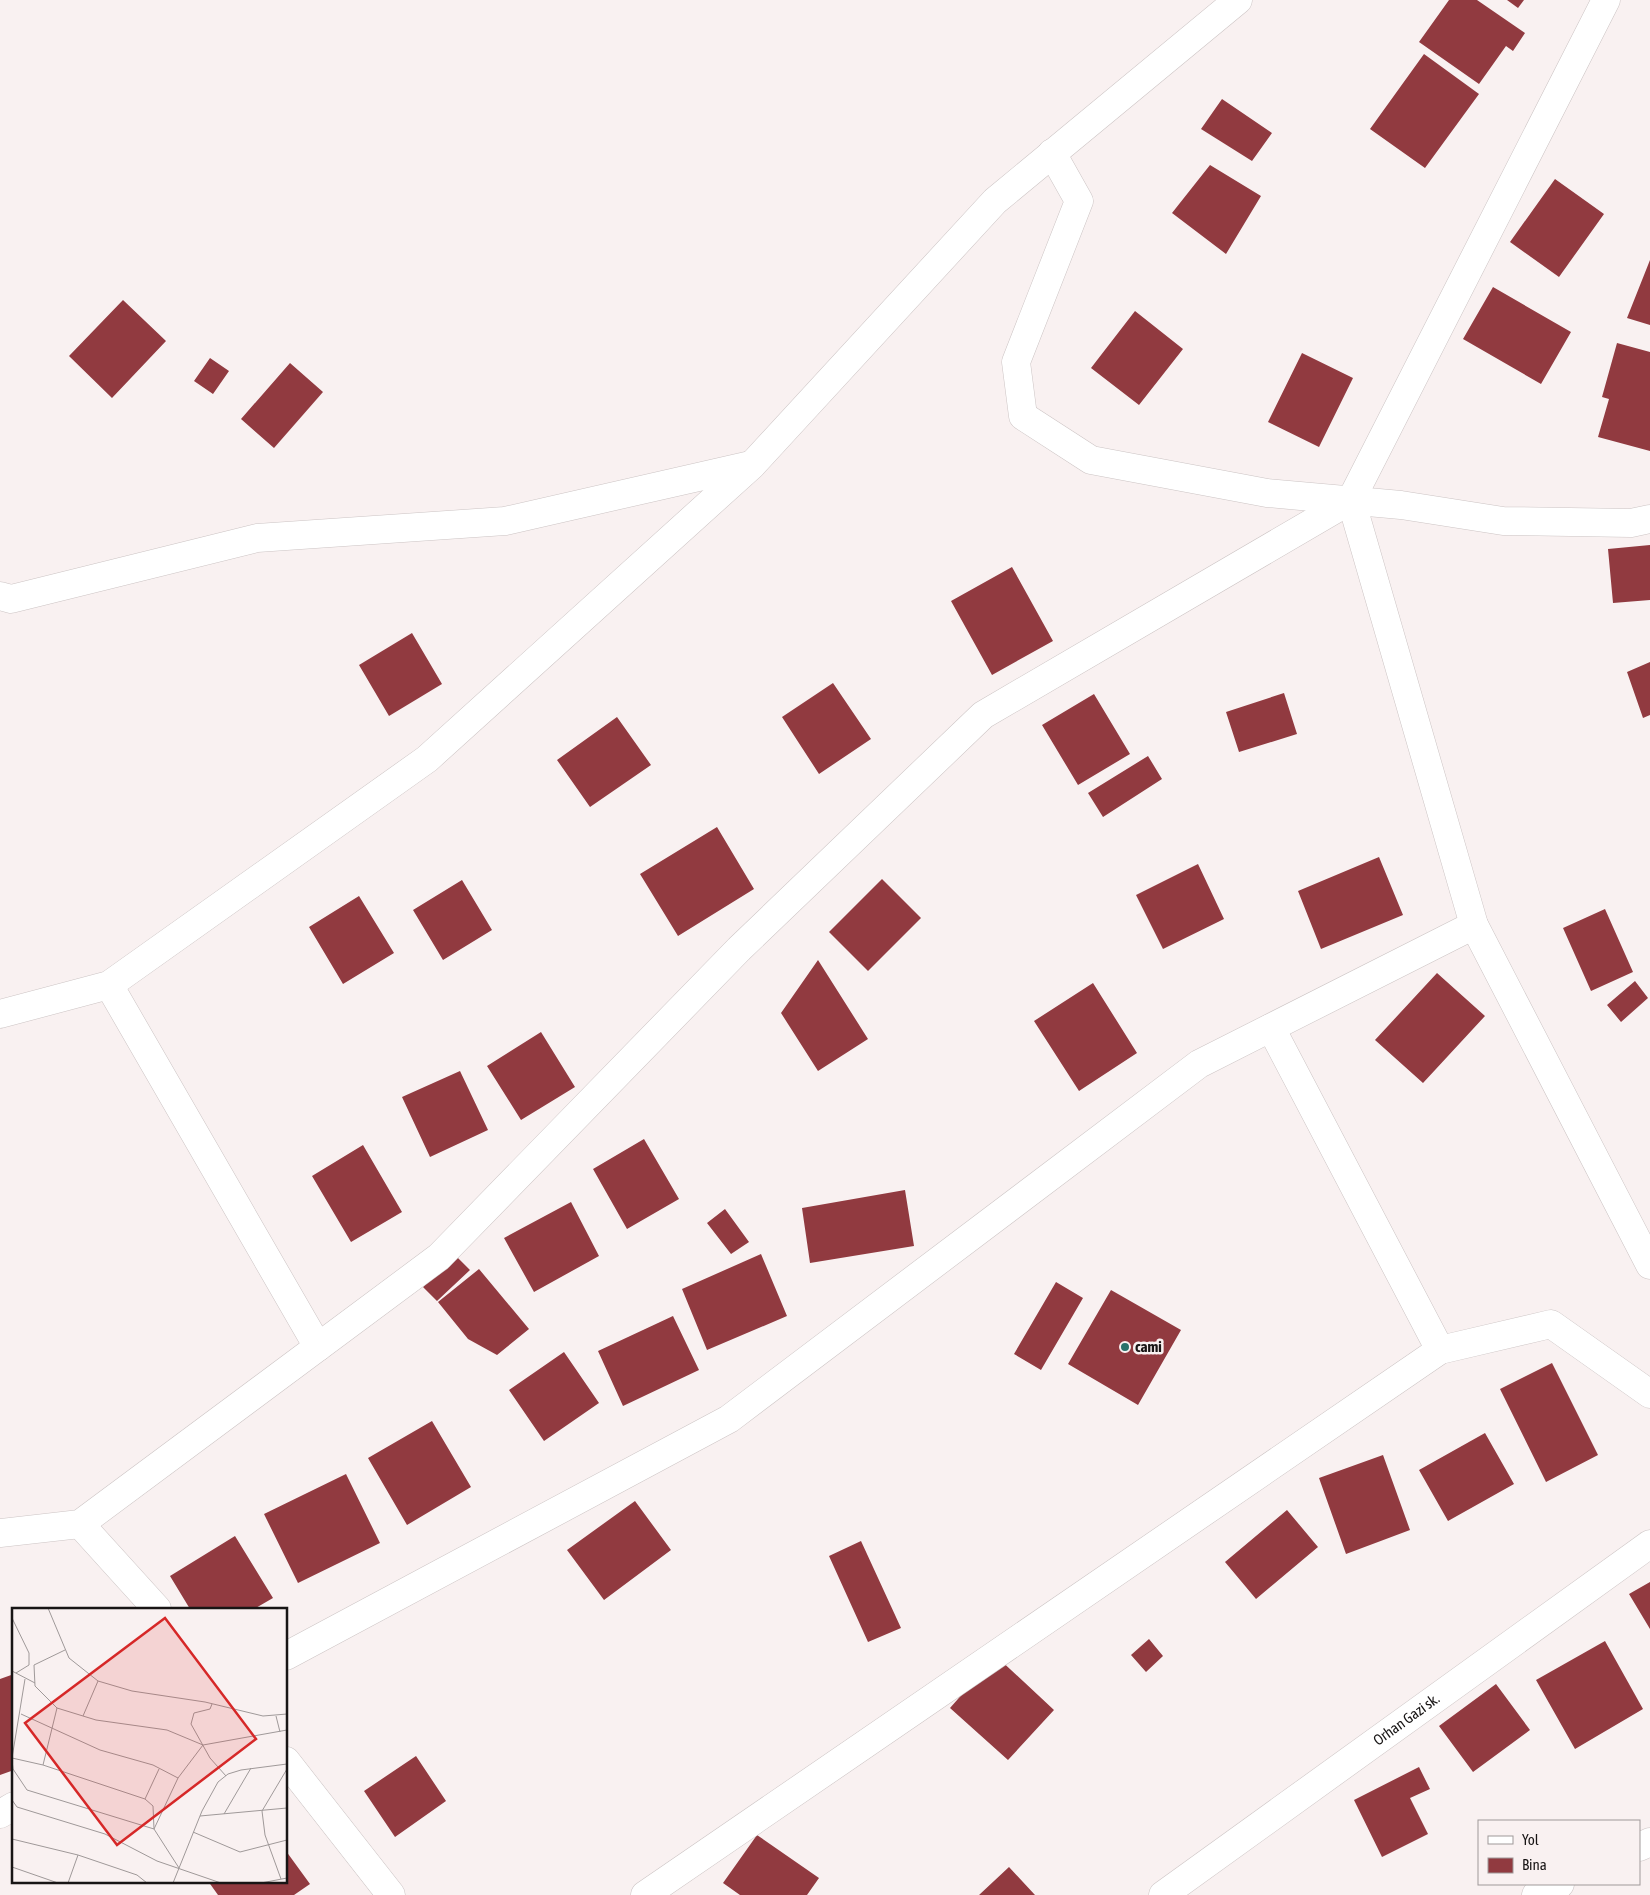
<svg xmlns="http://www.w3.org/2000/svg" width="1650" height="1895" font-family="'Asap Condensed',sans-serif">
<rect width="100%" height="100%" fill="#f9f1f1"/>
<!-- building -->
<path fill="#913a40" d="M 1449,0 L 1477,0 L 1525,33 L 1513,51 L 1506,46 L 1479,84 L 1419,42 Z
M 1507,0 L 1524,0 L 1518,8 Z
M 1424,54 L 1479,94 L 1425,168 L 1370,129 Z
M 1222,99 L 1272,133 L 1252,161 L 1201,129 Z
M 1210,165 L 1261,196 L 1226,254 L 1172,213 Z
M 1555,179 L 1604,214 L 1559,277 L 1510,242 Z
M 1650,260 L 1650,325 L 1627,318 Z
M 1493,287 L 1571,332 L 1541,384 L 1463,339 Z
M 123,300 L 166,341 L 112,398 L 69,356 Z
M 1135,311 L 1183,349 L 1139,405 L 1091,368 Z
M 1617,343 L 1650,352 L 1650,451 L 1598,437 L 1609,399 L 1602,397 Z
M 1302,353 L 1353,378 L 1319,447 L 1268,422 Z
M 210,358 L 229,371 L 213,394 L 194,381 Z
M 290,363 L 323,392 L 274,448 L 241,419 Z
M 1650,545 L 1650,600 L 1613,603 L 1608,549 Z
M 1012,567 L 1053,641 L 992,675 L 951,601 Z
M 412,633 L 442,684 L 389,716 L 359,665 Z
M 1650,662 L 1650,715 L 1643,718 L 1627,672 Z
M 833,683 L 871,739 L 819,774 L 782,717 Z
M 1284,693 L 1297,734 L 1239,752 L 1226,712 Z
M 1094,694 L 1130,754 L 1078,785 L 1042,725 Z
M 617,717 L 651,765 L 590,807 L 557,760 Z
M 1148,756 L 1162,779 L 1103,817 L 1088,793 Z
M 717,827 L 754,889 L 678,936 L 640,874 Z
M 1379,857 L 1403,915 L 1321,949 L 1298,891 Z
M 1198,864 L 1224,919 L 1163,949 L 1136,895 Z
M 882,879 L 921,918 L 868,971 L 829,932 Z
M 462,880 L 492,930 L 443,960 L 413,910 Z
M 359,896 L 394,953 L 343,984 L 309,927 Z
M 1605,909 L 1633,972 L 1591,991 L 1563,928 Z
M 818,960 L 868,1039 L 818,1071 L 781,1013 Z
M 1437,973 L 1485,1016 L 1423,1083 L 1375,1040 Z
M 1635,981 L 1648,998 L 1621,1022 L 1607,1005 Z
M 1093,983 L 1137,1053 L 1079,1091 L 1034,1021 Z
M 541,1032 L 575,1087 L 521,1120 L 487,1066 Z
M 460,1071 L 488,1130 L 430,1157 L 402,1097 Z
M 644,1139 L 679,1199 L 627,1229 L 593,1169 Z
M 363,1145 L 402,1212 L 351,1242 L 312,1176 Z
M 905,1190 L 914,1246 L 810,1263 L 802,1208 Z
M 571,1202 L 599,1256 L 534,1292 L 504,1238 Z
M 725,1209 L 749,1242 L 731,1254 L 707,1223 Z
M 761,1254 L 787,1316 L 707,1350 L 682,1289 Z
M 455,1255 L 470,1270 L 437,1301 L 423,1287 Z
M 479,1269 L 529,1329 L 497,1355 L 468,1339 L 438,1302 Z
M 1056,1282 L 1083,1298 L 1041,1370 L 1014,1354 Z
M 1111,1290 L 1181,1330 L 1138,1405 L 1068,1364 Z
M 673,1316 L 699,1370 L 623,1406 L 598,1351 Z
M 564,1352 L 599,1403 L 544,1441 L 509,1390 Z
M 1552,1363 L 1598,1455 L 1546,1482 L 1500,1389 Z
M 432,1421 L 471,1487 L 407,1525 L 368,1458 Z
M 1485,1433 L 1514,1484 L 1448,1521 L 1419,1470 Z
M 1383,1455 L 1410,1530 L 1346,1554 L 1319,1478 Z
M 346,1474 L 380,1543 L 298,1583 L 264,1514 Z
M 635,1501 L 671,1550 L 604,1600 L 567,1550 Z
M 1287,1510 L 1318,1547 L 1256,1599 L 1225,1562 Z
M 235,1536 L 273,1598 L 254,1609 L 190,1609 L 170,1576 Z
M 861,1541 L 901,1628 L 868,1642 L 829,1556 Z
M 1650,1582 L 1650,1629 L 1629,1594 Z
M 1149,1639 L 1163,1656 L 1146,1672 L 1131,1655 Z
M 1605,1641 L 1643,1709 L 1575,1749 L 1536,1680 Z
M 996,1656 L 1054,1710 L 1008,1760 L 950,1708 Z
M 14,1674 L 14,1770 L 0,1775 L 0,1679 Z
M 1496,1684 L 1530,1730 L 1473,1772 L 1439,1726 Z
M 416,1756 L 446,1801 L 395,1837 L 364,1791 Z
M 1419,1767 L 1430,1789 L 1410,1798 L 1428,1834 L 1382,1857 L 1354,1800 Z
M 757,1835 L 819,1878 L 807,1895 L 740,1895 L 723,1883 Z
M 286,1851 L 310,1884 L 294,1895 L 218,1895 L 208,1881 L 286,1881 Z
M 1009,1867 L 1035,1895 L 979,1895 Z"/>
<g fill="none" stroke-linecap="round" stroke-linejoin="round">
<!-- minor casing -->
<g stroke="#ccc4c4" stroke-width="29">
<g id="minor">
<path d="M 1052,153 L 1079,201 L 1016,362 L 1023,416 L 1091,460 L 1267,493 L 1401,505 L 1503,521 L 1631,523 L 1650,519"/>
<path d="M 1351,500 L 1474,925 L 1650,1265"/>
<path d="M 0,596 L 11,599 L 257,538 L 505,521 L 751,465"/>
<path d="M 109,985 L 318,1347"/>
<path d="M 0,1014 L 109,985 L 427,759 L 752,465 L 995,201 L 1238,0"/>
<path d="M 1271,1028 L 1440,1350"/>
<path d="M 80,1524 L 157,1609"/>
<path d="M 0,1533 L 80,1524 L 439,1257 L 739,949 L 983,715 L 1351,500 L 1606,0"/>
<path d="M 286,1656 L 729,1419 L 1199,1064 L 1474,925"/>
<path d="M 286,1761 L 391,1895"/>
<path d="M 0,1814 L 14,1806"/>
<path d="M 1639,1847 L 1650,1842"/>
<path d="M 645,1895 L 1440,1350 L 1551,1324 L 1650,1394"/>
<path id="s1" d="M 1163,1895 L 1650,1544"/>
<path d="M 1536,1895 L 1560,1884"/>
</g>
</g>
<!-- minor -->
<use href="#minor" stroke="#fff" stroke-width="28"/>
</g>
<!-- markers -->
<circle fill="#29726b" stroke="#f9f1f1" stroke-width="2" cx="1125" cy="1347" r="5"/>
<g text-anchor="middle" stroke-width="5" stroke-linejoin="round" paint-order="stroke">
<!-- poi labels -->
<g font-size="15" font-weight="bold" fill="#181515" stroke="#f9f1f1" text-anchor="start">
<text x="1135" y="1352">cami</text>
</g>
<!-- street labels -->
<g font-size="15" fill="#181515" stroke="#f9f1f1">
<text dy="5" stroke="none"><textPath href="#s1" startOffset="300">Orhan Gazi sk.</textPath></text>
</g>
</g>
<!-- overview -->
<g transform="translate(12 1608)">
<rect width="275" height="275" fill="#f9f1f1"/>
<path fill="none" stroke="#9f9999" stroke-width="1" d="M 36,0 L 57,50 L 86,73 L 120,83 L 193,94 L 251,108 L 275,106M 0,10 L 17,45 L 17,57 L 4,65M 53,42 L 22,57 L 23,78 L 45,100 L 84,112 L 155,122 L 191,137 L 275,122M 0,63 L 23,75M 200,96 L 198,101 L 182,105 L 179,116 L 198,150 L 214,168M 9,106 L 88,142 L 141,157 L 166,170M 71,108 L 86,73M 264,108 L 268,124M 0,150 L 31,157 L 133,191 L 141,198 L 142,221 L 167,260M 0,150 L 13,71M 0,152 L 1,161 L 15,182 L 142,221 L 166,170 L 191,137M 31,157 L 45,100M 133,191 L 147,161M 0,192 L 5,199 L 93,226 L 145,253 L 209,275M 212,206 L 239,160M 188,208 L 275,200M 181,224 L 228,244 L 275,232M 0,231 L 66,247 L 125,267 L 135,275M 0,259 L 46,275M 269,271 L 253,227 L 250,203 L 275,161M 56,275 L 66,247M 161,275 L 190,203 L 206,174 L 216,166 L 229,162 L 275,156M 249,275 L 275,270"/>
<path fill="#d62828" fill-opacity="0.15" stroke="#d62828" stroke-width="2.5" d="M 153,10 L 244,131 L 105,237 L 13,115 Z"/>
<rect width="275" height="275" fill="none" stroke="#181515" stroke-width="2.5"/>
</g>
<!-- legend -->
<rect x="1478" y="1820" width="162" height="65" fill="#f9f1f1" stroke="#9f9999"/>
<rect x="1488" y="1836" width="25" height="8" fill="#ffffff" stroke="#9f9999"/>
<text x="1522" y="1845" font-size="15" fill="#181515">Yol</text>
<rect x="1488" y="1858" width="25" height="15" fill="#913a40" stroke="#9f9999"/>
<text x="1522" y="1870" font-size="15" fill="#181515">Bina</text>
</svg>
